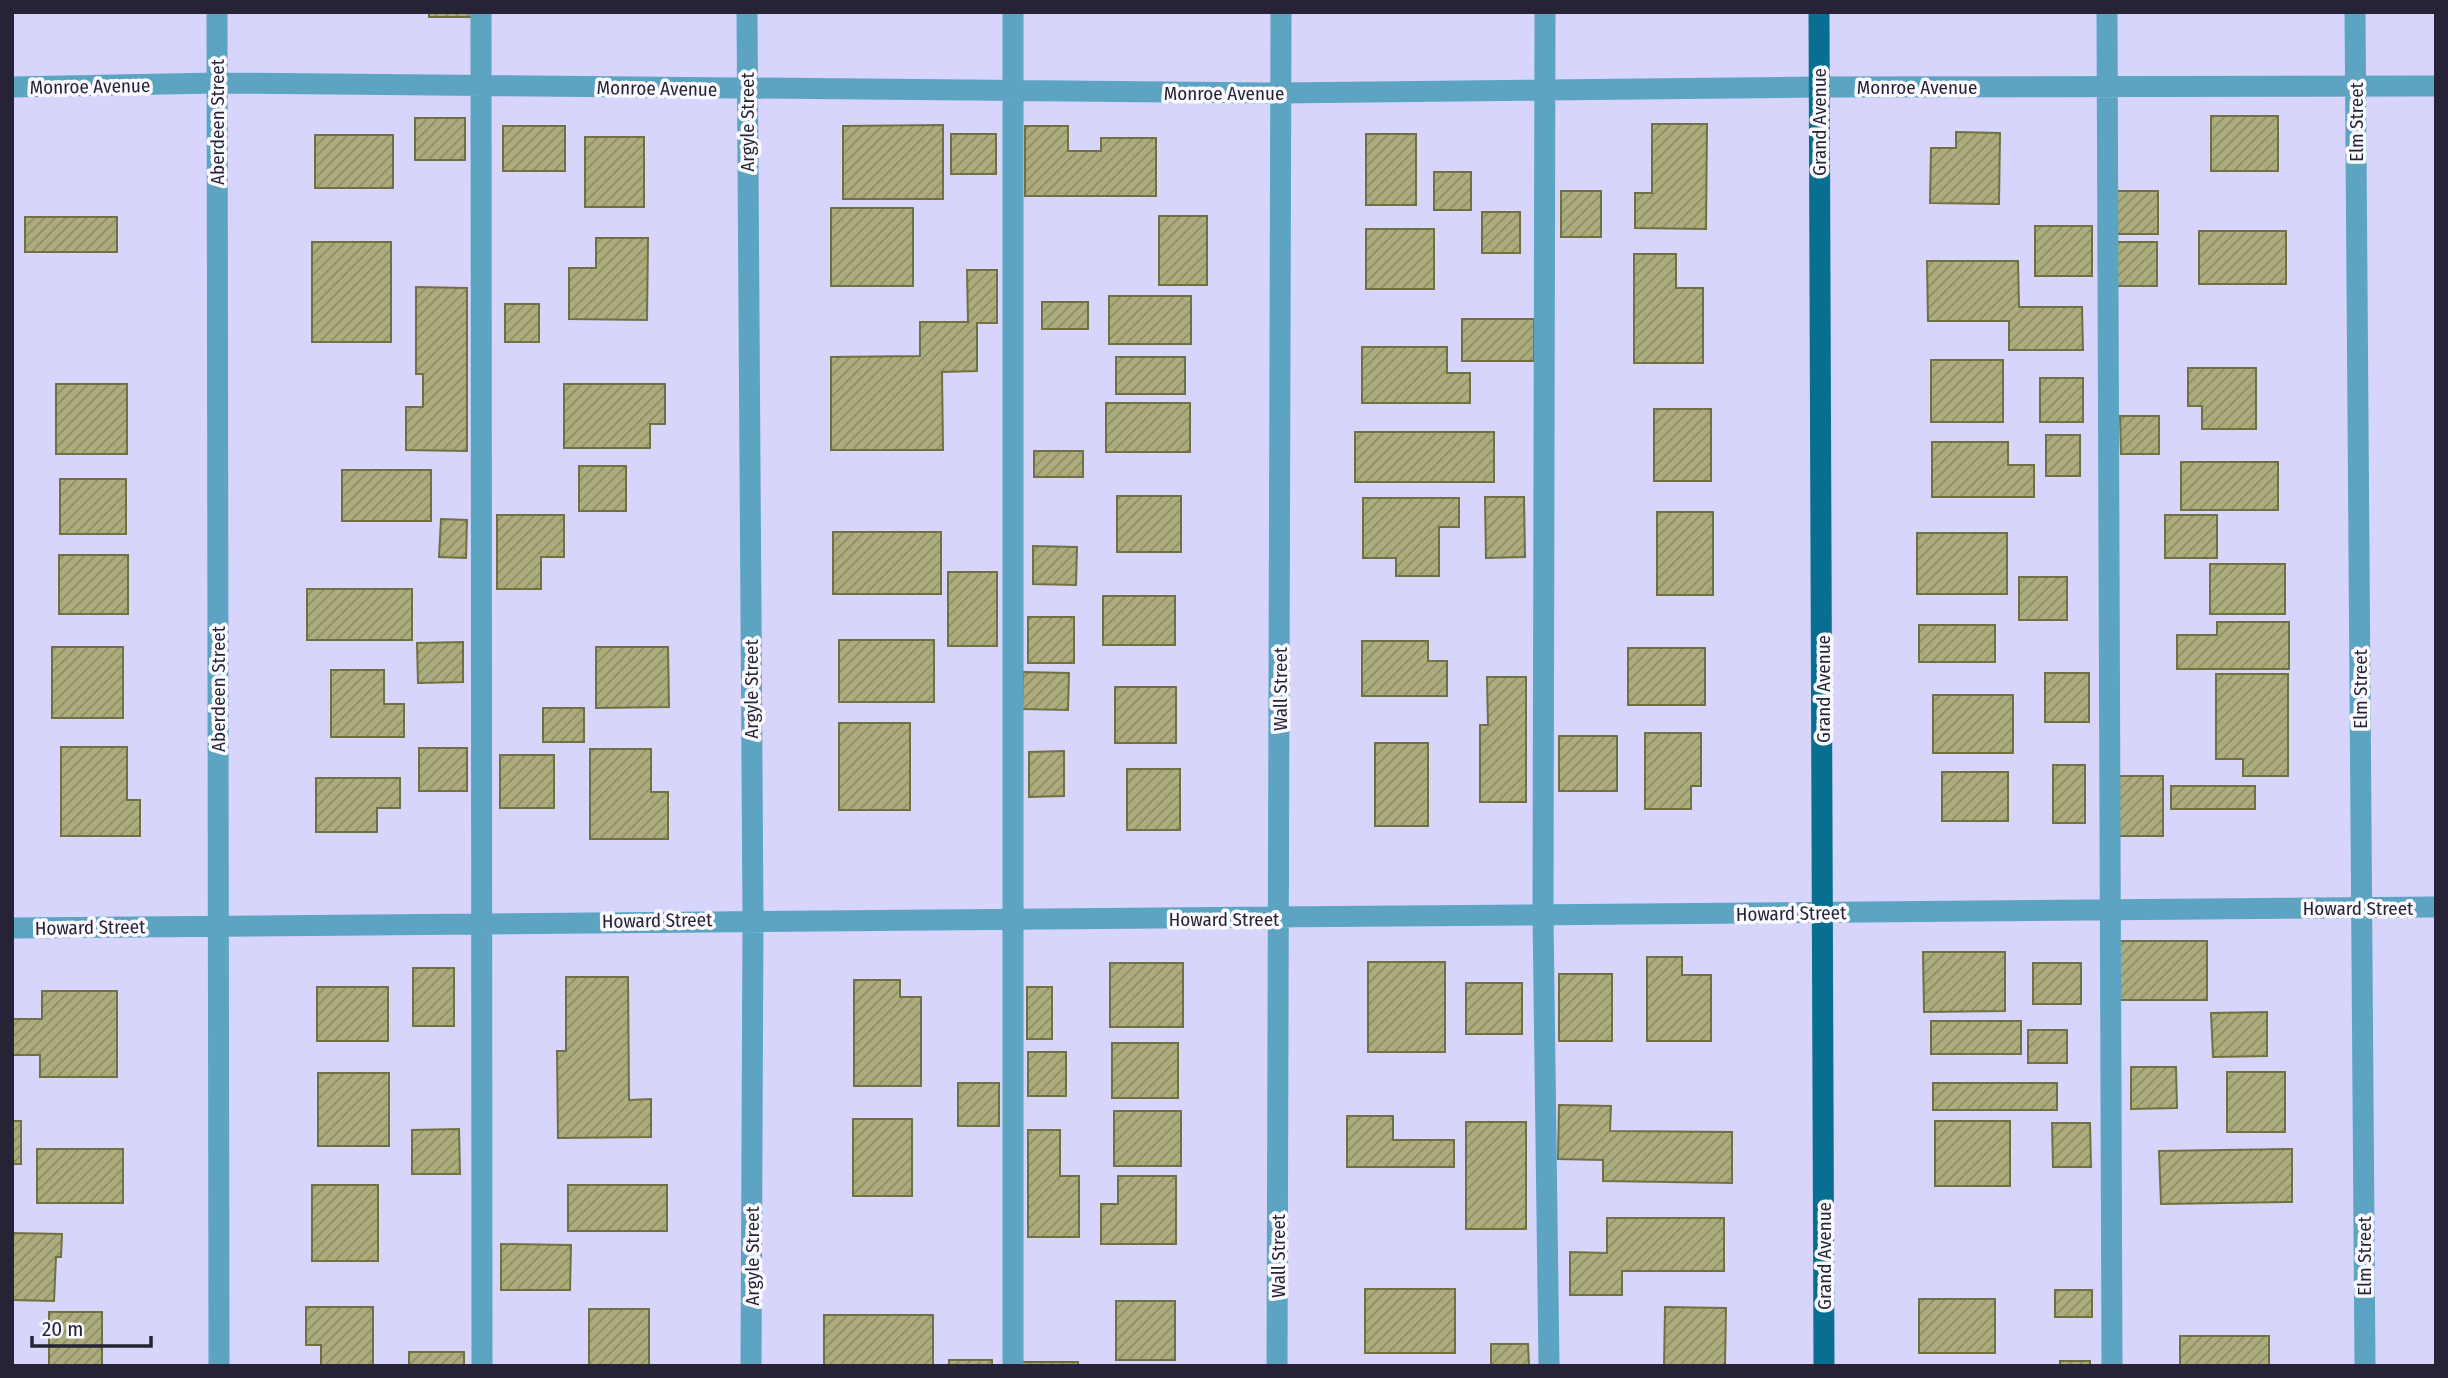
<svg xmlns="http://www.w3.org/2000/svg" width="2448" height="1378" font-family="'Fira Sans Condensed',sans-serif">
<defs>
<pattern id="building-hatch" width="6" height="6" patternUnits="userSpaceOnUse" patternTransform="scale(1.75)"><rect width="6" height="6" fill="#acac7c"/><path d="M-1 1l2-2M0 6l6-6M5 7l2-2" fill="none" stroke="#8c8c66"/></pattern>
</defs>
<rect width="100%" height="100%" fill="#d7d5fb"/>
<!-- building -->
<path fill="url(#building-hatch)" stroke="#717042" stroke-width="2" d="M 429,12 L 474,12 L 474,17 L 429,17 Z
M 2211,116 L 2278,116 L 2278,171 L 2211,171 Z
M 415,118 L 465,118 L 465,160 L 415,160 Z
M 1652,124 L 1707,124 L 1706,229 L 1635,228 L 1635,193 L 1652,193 Z
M 943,125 L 943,199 L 843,199 L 843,126 Z
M 503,126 L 565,126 L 565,171 L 503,171 Z
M 1025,126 L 1068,126 L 1068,151 L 1101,151 L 1101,138 L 1156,138 L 1156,196 L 1025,196 Z
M 1956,132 L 2000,133 L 1999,204 L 1930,203 L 1931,148 L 1956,148 Z
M 951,134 L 996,134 L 996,174 L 951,174 Z
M 1366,134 L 1416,134 L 1416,205 L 1366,205 Z
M 315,135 L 393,135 L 393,188 L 315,188 Z
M 585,137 L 644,137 L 644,207 L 585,207 Z
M 1434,172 L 1471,172 L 1471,210 L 1434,210 Z
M 1561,191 L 1601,191 L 1601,237 L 1561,237 Z
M 2115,191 L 2158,191 L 2158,234 L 2115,234 Z
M 831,208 L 913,208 L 913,286 L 831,286 Z
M 1482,212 L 1520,212 L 1520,253 L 1482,253 Z
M 1159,216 L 1207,216 L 1207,285 L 1159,285 Z
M 25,217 L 117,217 L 117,252 L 25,252 Z
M 2035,226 L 2092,226 L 2092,276 L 2035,276 Z
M 1366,229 L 1434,229 L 1434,289 L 1366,289 Z
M 2199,231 L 2286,231 L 2286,284 L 2199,284 Z
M 596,238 L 648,238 L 647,320 L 569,319 L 569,268 L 596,268 Z
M 312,242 L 391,242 L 391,342 L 312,342 Z
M 2112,242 L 2157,242 L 2157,286 L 2112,286 Z
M 1634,254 L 1676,254 L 1676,288 L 1703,288 L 1703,363 L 1634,363 Z
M 1927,261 L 2018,261 L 2019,307 L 2082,307 L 2083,350 L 2009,350 L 2009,321 L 1928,321 Z
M 967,270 L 997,270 L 997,323 L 977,323 L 977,371 L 942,372 L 943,450 L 831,450 L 831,357 L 920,356 L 920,322 L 968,322 Z
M 416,287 L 467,288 L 467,451 L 406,450 L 406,407 L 423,407 L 423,374 L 416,374 Z
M 1109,296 L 1191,296 L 1191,344 L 1109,344 Z
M 1042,302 L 1088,302 L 1088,329 L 1042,329 Z
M 505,304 L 539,304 L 539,342 L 505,342 Z
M 12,314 L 13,314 L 13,388 L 12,388 Z
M 1462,319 L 1534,319 L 1534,361 L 1462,361 Z
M 1362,347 L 1447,347 L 1447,373 L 1470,373 L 1470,403 L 1362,403 Z
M 1116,357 L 1185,357 L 1185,394 L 1116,394 Z
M 1931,360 L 2003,360 L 2003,422 L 1931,422 Z
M 2188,368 L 2256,368 L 2256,429 L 2202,429 L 2202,406 L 2188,406 Z
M 2040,378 L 2083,378 L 2083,422 L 2040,422 Z
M 56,384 L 127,384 L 127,454 L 56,454 Z
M 564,384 L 665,384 L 665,424 L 650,424 L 650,448 L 564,448 Z
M 1106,403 L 1190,403 L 1190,452 L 1106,452 Z
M 1654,409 L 1711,409 L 1711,481 L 1654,481 Z
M 2120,416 L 2159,416 L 2159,454 L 2121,454 Z
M 1355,432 L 1494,432 L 1494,482 L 1355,482 Z
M 2046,435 L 2080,435 L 2080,476 L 2046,476 Z
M 1932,442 L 2008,442 L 2008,465 L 2034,465 L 2034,497 L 1932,497 Z
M 1034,451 L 1083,451 L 1083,477 L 1034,477 Z
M 2181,462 L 2278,462 L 2278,510 L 2181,510 Z
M 579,466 L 626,466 L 626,511 L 579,511 Z
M 342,470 L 431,470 L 431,521 L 342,521 Z
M 60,479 L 126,479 L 126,534 L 60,534 Z
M 1117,496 L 1181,496 L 1181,552 L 1117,552 Z
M 1485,497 L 1524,497 L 1525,557 L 1486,558 Z
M 1363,498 L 1459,498 L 1459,527 L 1439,527 L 1439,576 L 1396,576 L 1396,558 L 1363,558 Z
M 1657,512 L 1713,512 L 1713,595 L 1657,595 Z
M 497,515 L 564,515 L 564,557 L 541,557 L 541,589 L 497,589 Z
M 2165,515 L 2217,515 L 2217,558 L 2165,558 Z
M 441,519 L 467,520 L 466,558 L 439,557 Z
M 833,532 L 941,532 L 941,594 L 833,594 Z
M 1917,533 L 2007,533 L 2007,594 L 1917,594 Z
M 1033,546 L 1077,547 L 1076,585 L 1033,584 Z
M 59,555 L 128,555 L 128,614 L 59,614 Z
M 2210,564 L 2285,564 L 2285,614 L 2210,614 Z
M 948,572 L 997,572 L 997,646 L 948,646 Z
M 2019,577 L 2067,577 L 2067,620 L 2019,620 Z
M 307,589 L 412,589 L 412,640 L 307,640 Z
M 1103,596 L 1175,596 L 1175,645 L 1103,645 Z
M 1028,617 L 1074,617 L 1074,663 L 1028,663 Z
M 2217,622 L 2289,622 L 2289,669 L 2177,669 L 2177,635 L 2217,635 Z
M 1919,625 L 1995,625 L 1995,662 L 1919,662 Z
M 839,640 L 934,640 L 934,702 L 839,702 Z
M 1362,641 L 1428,641 L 1428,661 L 1447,661 L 1447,696 L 1362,696 Z
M 463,642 L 463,682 L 418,683 L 417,643 Z
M 52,647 L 123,647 L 123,718 L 52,718 Z
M 596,647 L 668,647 L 669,707 L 596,708 Z
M 1628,648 L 1705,648 L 1705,705 L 1628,705 Z
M 331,670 L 384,670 L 384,704 L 404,704 L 404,737 L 331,737 Z
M 1023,672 L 1069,673 L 1068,710 L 1022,709 Z
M 2045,673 L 2089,673 L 2089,722 L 2045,722 Z
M 2216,674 L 2288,674 L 2288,776 L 2243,776 L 2243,759 L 2216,759 Z
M 1487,677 L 1526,677 L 1526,802 L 1480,802 L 1480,725 L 1488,725 Z
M 1115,687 L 1176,687 L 1176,743 L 1115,743 Z
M 1933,695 L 2013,695 L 2013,753 L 1933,753 Z
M 543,708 L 584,708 L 584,742 L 543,742 Z
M 839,723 L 910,723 L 910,810 L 839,810 Z
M 1645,733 L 1701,733 L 1701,786 L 1691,786 L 1691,809 L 1645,809 Z
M 1559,736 L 1617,736 L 1617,791 L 1559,791 Z
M 1375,743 L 1428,743 L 1428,826 L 1375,826 Z
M 61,747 L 127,747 L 127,800 L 140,800 L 140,836 L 61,836 Z
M 419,748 L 467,748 L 467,791 L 419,791 Z
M 590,749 L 651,749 L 651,792 L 668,792 L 668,839 L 590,839 Z
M 1064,751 L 1064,796 L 1029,797 L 1029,752 Z
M 500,755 L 554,755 L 554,808 L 500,808 Z
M 2053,765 L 2085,765 L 2085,823 L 2053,823 Z
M 1127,769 L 1180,769 L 1180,830 L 1127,830 Z
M 1942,772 L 2008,772 L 2008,821 L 1942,821 Z
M 2119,776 L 2163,776 L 2163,836 L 2119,836 Z
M 316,778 L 400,778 L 400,808 L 377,808 L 377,832 L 316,832 Z
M 2171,786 L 2255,786 L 2255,809 L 2171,809 Z
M 2115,941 L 2207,941 L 2207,1000 L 2115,1000 Z
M 1923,952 L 2005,952 L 2005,1011 L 1924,1012 Z
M 1647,957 L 1682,957 L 1682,975 L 1711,975 L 1711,1041 L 1647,1041 Z
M 1368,962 L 1445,962 L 1445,1052 L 1368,1052 Z
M 1110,963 L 1183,963 L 1183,1027 L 1110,1027 Z
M 2033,963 L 2081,963 L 2081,1004 L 2033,1004 Z
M 413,968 L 454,968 L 454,1026 L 413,1026 Z
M 1559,974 L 1612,974 L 1612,1041 L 1559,1041 Z
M 566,977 L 628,977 L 629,1100 L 651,1099 L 651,1137 L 558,1138 L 557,1051 L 566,1051 Z
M 854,980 L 900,980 L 900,997 L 921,997 L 921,1086 L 854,1086 Z
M 1466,983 L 1522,983 L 1522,1034 L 1466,1034 Z
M 317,987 L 388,987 L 388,1041 L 317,1041 Z
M 1027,987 L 1052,987 L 1052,1039 L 1027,1039 Z
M 42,991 L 117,991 L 117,1077 L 40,1077 L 40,1055 L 12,1055 L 12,1019 L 42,1019 Z
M 2267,1012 L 2267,1056 L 2213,1057 L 2211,1013 Z
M 1931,1021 L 2021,1021 L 2021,1054 L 1931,1054 Z
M 2028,1030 L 2067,1030 L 2067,1063 L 2028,1063 Z
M 1112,1043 L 1178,1043 L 1178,1098 L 1112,1098 Z
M 1028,1052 L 1066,1052 L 1066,1096 L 1028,1096 Z
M 2131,1067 L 2176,1067 L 2177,1108 L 2131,1109 Z
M 2227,1072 L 2285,1072 L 2285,1132 L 2227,1132 Z
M 318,1073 L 389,1073 L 389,1146 L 318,1146 Z
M 958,1083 L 999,1083 L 999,1126 L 958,1126 Z
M 1933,1083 L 2057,1083 L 2057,1110 L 1933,1110 Z
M 1559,1105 L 1611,1106 L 1610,1131 L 1732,1132 L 1732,1183 L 1603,1181 L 1603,1160 L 1558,1159 Z
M 1114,1111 L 1181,1111 L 1181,1166 L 1114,1166 Z
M 1347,1116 L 1393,1116 L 1393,1140 L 1454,1140 L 1454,1167 L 1347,1167 Z
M 853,1119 L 912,1119 L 912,1196 L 853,1196 Z
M 12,1121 L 21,1121 L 21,1164 L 12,1164 Z
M 1935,1121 L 2010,1121 L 2010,1186 L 1935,1186 Z
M 1466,1122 L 1526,1122 L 1526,1229 L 1466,1229 Z
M 2052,1123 L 2090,1123 L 2091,1167 L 2053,1167 Z
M 459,1129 L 460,1174 L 412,1174 L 412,1130 Z
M 1028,1130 L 1060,1130 L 1060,1176 L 1079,1176 L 1079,1237 L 1028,1237 Z
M 37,1149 L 123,1149 L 123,1203 L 37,1203 Z
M 2292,1149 L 2292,1202 L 2161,1204 L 2159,1151 Z
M 1118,1176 L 1176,1176 L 1176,1244 L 1101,1244 L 1101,1204 L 1118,1204 Z
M 312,1185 L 378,1185 L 378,1261 L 312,1261 Z
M 568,1185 L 667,1185 L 667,1231 L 568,1231 Z
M 1607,1218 L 1724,1218 L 1724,1271 L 1622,1271 L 1622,1295 L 1570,1295 L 1570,1252 L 1607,1253 Z
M 12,1233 L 62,1234 L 61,1257 L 56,1257 L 54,1301 L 12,1300 Z
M 501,1244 L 571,1245 L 570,1290 L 501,1290 Z
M 1365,1289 L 1455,1289 L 1455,1353 L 1365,1353 Z
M 2055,1290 L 2092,1290 L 2092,1317 L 2055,1317 Z
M 1919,1299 L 1995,1299 L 1995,1353 L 1919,1353 Z
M 1116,1301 L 1175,1301 L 1175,1360 L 1116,1360 Z
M 306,1307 L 373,1307 L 373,1365 L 321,1365 L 321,1345 L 306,1345 Z
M 1665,1307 L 1726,1308 L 1725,1366 L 1664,1366 Z
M 589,1309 L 649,1309 L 649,1366 L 589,1366 Z
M 49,1312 L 102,1312 L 102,1366 L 49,1366 Z
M 824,1315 L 933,1315 L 933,1366 L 824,1366 Z
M 2180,1336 L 2269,1336 L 2269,1366 L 2180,1366 Z
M 1491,1344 L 1528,1344 L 1529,1366 L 1491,1366 Z
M 409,1352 L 464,1352 L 464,1366 L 409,1366 Z
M 949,1360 L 992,1360 L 992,1366 L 949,1366 Z
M 2060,1361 L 2090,1361 L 2090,1366 L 2060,1366 Z
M 1021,1362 L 1078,1362 L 1078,1366 L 1021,1366 Z"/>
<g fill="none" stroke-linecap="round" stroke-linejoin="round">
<!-- minor -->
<path stroke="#5da4c3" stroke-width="21" d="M 217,12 L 219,1366
M 481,12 L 482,1366
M 747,12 L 753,919 L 751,1366
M 1545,12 L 1543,916 L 1549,1366
M 2107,12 L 2112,1366
M 2355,12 L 2365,1366
M 12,87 L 217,83 L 1281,93 L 1819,87 L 2436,86
M 12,928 L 2436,907
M 1013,1366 L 1013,12
M 1277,1366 L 1281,12"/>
<!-- major -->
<path stroke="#086f90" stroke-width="21" d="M 1819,12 L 1824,1366"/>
</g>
<g text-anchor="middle" stroke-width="7" stroke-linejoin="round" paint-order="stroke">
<!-- street labels -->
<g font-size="19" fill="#252335" stroke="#fafaff">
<text transform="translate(90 86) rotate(-1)" y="7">Monroe Avenue</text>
<text x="1917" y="94">Monroe Avenue</text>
<text transform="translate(657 88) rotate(1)" y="7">Monroe Avenue</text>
<text x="1224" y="100">Monroe Avenue</text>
<text transform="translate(217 122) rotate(-90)" y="7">Aberdeen Street</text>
<text transform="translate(747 122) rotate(-90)" y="7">Argyle Street</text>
<text transform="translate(1819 122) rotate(-90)" y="7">Grand Avenue</text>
<text transform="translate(2356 122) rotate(-90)" y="7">Elm Street</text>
<text transform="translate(218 689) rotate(-90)" y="7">Aberdeen Street</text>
<text transform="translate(751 689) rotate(-90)" y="7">Argyle Street</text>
<text transform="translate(1280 689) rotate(-90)" y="7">Wall Street</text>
<text transform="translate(1823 689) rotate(-90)" y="7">Grand Avenue</text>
<text transform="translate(2360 689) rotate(-90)" y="7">Elm Street</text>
<text x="2358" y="915">Howard Street</text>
<text transform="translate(1791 913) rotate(-1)" y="7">Howard Street</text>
<text x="1224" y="926">Howard Street</text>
<text transform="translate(657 920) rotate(-1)" y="7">Howard Street</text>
<text transform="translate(90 927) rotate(-1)" y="7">Howard Street</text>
<text transform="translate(752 1256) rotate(-90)" y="7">Argyle Street</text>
<text transform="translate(1278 1256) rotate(-90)" y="7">Wall Street</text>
<text transform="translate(1824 1256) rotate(-90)" y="7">Grand Avenue</text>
<text transform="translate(2364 1256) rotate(-90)" y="7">Elm Street</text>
</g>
</g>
<!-- border -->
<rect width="2448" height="1378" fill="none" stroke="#252335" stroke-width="28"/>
<!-- scale -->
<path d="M32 1336v10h119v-10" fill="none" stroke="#252335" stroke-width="3.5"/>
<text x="42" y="1336" font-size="21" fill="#252335" stroke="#fafaff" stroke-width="5" paint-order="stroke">20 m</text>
</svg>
